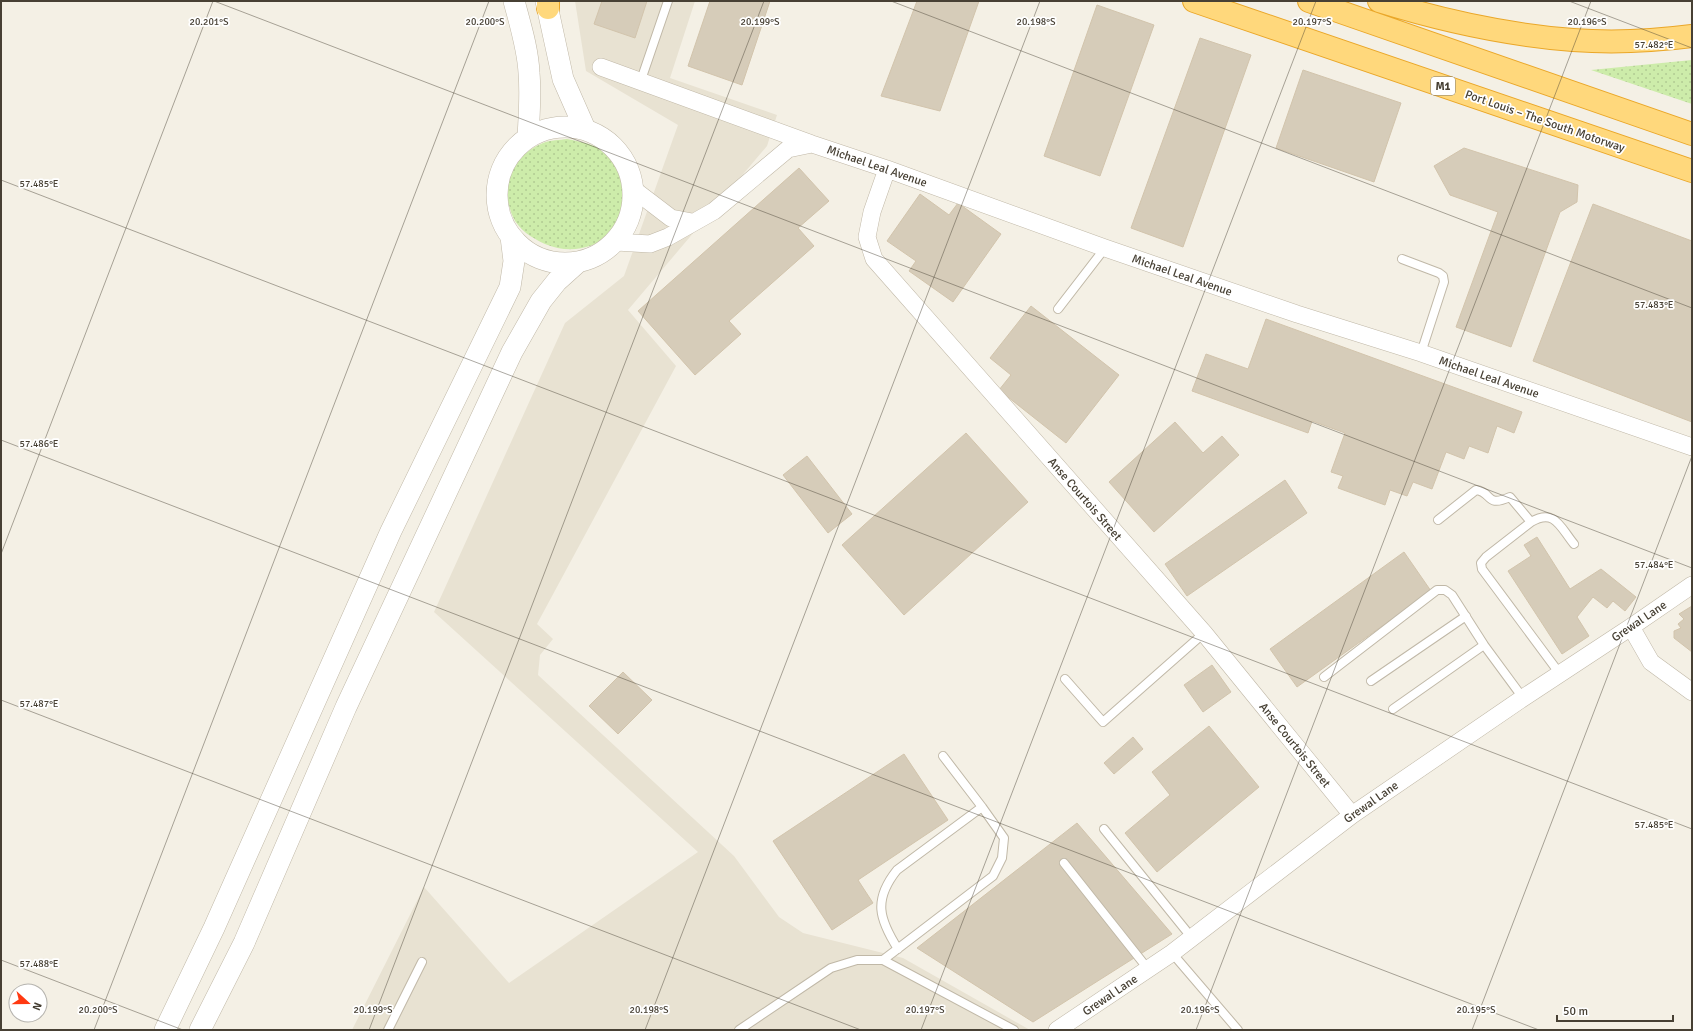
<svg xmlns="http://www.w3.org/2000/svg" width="1693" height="1031" font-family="Signika,sans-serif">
<defs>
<pattern id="grass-dots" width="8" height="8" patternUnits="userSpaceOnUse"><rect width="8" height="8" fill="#cdecaa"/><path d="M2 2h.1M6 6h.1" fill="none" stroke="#b1cb93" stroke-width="1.8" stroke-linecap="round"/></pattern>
</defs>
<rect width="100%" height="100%" fill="#f4f0e5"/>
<!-- residential -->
<path fill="#e8e2d2" d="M 575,1 L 695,1 L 670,78 L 777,115 L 767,146 L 628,310 L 676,366 L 537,624 L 553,639 L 540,655 L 538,675 L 734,856 L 779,917 L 803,933 L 903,958 L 1030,1030 L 352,1030 L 424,887 L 509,983 L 698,852 L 434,612 L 565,323 L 624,276 L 678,125 L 586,71 Z"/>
<!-- grass -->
<path fill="url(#grass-dots)" d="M 1692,60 L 1692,104 L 1591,70 Z
M 567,139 C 581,142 595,144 607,153 C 615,160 619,170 622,179 C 640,228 589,263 545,244 C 532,238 519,230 513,217 C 499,184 510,157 543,143 C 550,140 560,140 567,139 Z"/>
<!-- building -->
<path fill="#d6ccb9" stroke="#d2c4ac" d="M 602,1 L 647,1 L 635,38 L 594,24 Z
M 710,1 L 770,1 L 742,85 L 688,66 Z
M 917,1 L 979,1 L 940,111 L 881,96 Z
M 1097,5 L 1154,25 L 1100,176 L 1044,156 Z
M 1200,38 L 1251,55 L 1183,247 L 1131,228 Z
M 1303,70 L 1401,103 L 1374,182 L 1276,148 Z
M 1464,148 L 1578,185 L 1577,202 L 1560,212 L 1511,347 L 1456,327 L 1498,212 L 1450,195 L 1434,166 Z
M 799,168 L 829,201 L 798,228 L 814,246 L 729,321 L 741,334 L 695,375 L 638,311 Z
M 920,194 L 949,215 L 958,203 L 1001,234 L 953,302 L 909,271 L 916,261 L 887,241 Z
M 1593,204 L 1692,241 L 1692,422 L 1533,361 Z
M 1031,306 L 1119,375 L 1066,443 L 999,390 L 1011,375 L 990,358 Z
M 1266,319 L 1522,412 L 1514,433 L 1497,426 L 1488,453 L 1469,446 L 1464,459 L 1446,452 L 1432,489 L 1413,482 L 1407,496 L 1390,490 L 1385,505 L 1338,488 L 1343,476 L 1331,472 L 1345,433 L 1312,421 L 1308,433 L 1192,391 L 1206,354 L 1248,369 Z
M 1175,422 L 1203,453 L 1222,436 L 1239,455 L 1154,532 L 1109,482 Z
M 966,433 L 1028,502 L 904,615 L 842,545 Z
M 807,456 L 852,514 L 828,533 L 783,475 Z
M 1285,480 L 1307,513 L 1187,596 L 1165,564 Z
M 1537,537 L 1570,589 L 1601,569 L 1636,597 L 1625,611 L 1613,601 L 1607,608 L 1593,597 L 1577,617 L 1589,636 L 1562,654 L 1508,571 L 1531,556 L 1524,545 Z
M 1404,552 L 1431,591 L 1297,687 L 1270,649 Z
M 1692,606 L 1692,652 L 1674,638 L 1674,631 L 1681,628 L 1678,624 L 1684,619 L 1679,614 Z
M 1212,665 L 1231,692 L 1203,712 L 1184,685 Z
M 623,672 L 652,700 L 618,734 L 589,706 Z
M 1209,726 L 1259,787 L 1157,872 L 1125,833 L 1170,795 L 1152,772 Z
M 1133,737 L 1143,749 L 1114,774 L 1104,763 Z
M 904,754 L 948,820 L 858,880 L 873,903 L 832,930 L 773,841 Z
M 1077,823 L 1172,934 L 1033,1022 L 917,948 Z"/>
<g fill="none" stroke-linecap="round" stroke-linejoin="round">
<!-- service casing -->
<g stroke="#c0b8a7" stroke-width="10">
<path id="service" d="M 641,80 L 668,1
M 1402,259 L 1439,273 L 1443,276 L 1444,282 L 1421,353
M 1058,309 L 1105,248
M 1438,520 L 1476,490 C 1493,492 1485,508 1510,497 L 1531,522
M 1560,674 L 1482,569 L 1481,563 L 1486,557 L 1531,522 C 1555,508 1560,527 1574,544
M 1324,677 L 1437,590 L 1445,590 L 1452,595 L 1484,645 L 1523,698
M 1065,679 L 1103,722 L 1204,633
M 1371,681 L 1466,616
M 1393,709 L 1484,645
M 1104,829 L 1192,938
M 1064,863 L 1148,969
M 898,949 C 879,919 873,900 897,870 L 982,807
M 1172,953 L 1238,1030
M 883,960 L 993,876 L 1002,858 L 1004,838 L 982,807 L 943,756
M 388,1030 L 422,962
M 739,1030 L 831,968 L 857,960 L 883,960 L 1014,1030"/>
</g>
<!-- minor casing -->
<g stroke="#c0b8a7" stroke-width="18">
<path id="minor" d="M 601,67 L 812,144 L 887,169 L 1105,248 L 1297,314 L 1421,353 L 1692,447
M 887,169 L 872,212 L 867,237 L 874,259 L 1204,633 L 1352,815
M 633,189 L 671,218 L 692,222
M 616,242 L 650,244 L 668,237 L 714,211 L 788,149 L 812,144
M 1631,627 L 1651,662 L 1692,692
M 1057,1030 L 1172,953 L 1352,815 L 1523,698 L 1631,627 L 1692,585"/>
</g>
<!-- tertiary casing -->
<g stroke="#c0b8a7" stroke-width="22">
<path id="tertiary" d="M 514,1 C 520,24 528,49 529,73 C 531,95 529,116 528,138
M 546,1 L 563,79 L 585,129
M497 195a68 68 0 1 1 136 0a68 68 0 1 1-136 0Z
M 165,1030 L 214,928 L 391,531 L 510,287 L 514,261 L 511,237
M 200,1030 L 244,943 L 346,707 L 512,352 L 541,301 L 557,281 L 577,263"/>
</g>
<!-- trunk casing -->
<g stroke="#eaa729" stroke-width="24">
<path id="trunk" d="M 548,1 L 548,8
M 1194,1 L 1692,171
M 1309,1 L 1692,134
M 1379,1 C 1440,20 1509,35 1573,40 C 1613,43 1653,41 1692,36"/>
</g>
<!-- service -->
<use href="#service" stroke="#fff" stroke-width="8"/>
<!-- minor -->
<use href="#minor" stroke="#fff" stroke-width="17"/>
<!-- tertiary -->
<use href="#tertiary" stroke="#fff" stroke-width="21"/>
<!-- trunk -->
<use href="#trunk" stroke="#ffd87c" stroke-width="22"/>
</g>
<!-- ticks -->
<path fill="none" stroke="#474034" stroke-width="1" stroke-opacity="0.45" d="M 214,1 L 1692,568M 891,1 L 1692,308M 1569,1 L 1692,48M 1,180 L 1692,829M 1,440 L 1539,1030M 1,554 L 213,1M 1,700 L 861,1030M 1,960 L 183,1030M 94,1030 L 489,1M 369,1030 L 764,1M 645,1030 L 1040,1M 921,1030 L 1316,1M 1196,1030 L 1591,1M 1472,1030 L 1692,456"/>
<g text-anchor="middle" stroke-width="3.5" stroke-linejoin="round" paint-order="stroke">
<!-- shield labels -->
<rect fill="#fff" stroke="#7e7971" stroke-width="1" x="1431" y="77" width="24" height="18" rx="3"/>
<g font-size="11" font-weight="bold" fill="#474034">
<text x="1443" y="90">M1</text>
</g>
<!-- street labels -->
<g font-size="12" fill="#474034" stroke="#fff">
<text transform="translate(1545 121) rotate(19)" y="4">Port Louis – The South Motorway</text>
<text transform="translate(877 166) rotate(19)" y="4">Michael Leal Avenue</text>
<text transform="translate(1182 275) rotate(19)" y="4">Michael Leal Avenue</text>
<text transform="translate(1489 377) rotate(19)" y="4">Michael Leal Avenue</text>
<text transform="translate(1085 499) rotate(49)" y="4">Anse Courtois Street</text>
<text transform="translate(1639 621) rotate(-34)" y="4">Grewal Lane</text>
<text transform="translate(1295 745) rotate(51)" y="4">Anse Courtois Street</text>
<text transform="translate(1371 802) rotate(-35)" y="4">Grewal Lane</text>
<text transform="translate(1110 995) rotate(-34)" y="4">Grewal Lane</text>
</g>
</g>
<g font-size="10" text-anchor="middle" fill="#474034" stroke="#fff" stroke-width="3.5" stroke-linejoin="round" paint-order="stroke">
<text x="209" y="25">20.201°S</text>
<text x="485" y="25">20.200°S</text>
<text x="760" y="25">20.199°S</text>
<text x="1036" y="25">20.198°S</text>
<text x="1312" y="25">20.197°S</text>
<text x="1587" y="25">20.196°S</text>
<text x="1654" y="48">57.482°E</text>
<text x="39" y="187">57.485°E</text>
<text x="1654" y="308">57.483°E</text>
<text x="39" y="447">57.486°E</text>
<text x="1654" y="568">57.484°E</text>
<text x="39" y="707">57.487°E</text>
<text x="1654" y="828">57.485°E</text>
<text x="39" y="967">57.488°E</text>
<text x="98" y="1013">20.200°S</text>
<text x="373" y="1013">20.199°S</text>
<text x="649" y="1013">20.198°S</text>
<text x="925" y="1013">20.197°S</text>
<text x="1200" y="1013">20.196°S</text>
<text x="1476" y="1013">20.195°S</text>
</g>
<!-- border -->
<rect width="1693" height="1031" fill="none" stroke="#474034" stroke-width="4"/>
<!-- north arrow -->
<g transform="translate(28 1003) rotate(111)"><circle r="19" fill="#ffffff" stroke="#b5b3ae"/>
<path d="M0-3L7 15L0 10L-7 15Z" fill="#ff3911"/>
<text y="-6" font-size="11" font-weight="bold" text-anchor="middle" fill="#474034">N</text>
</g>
<!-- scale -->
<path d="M1557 1015v6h116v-6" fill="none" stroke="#474034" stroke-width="2"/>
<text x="1563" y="1015" font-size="12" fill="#474034" stroke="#ffffff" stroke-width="3" paint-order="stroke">50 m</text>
</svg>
